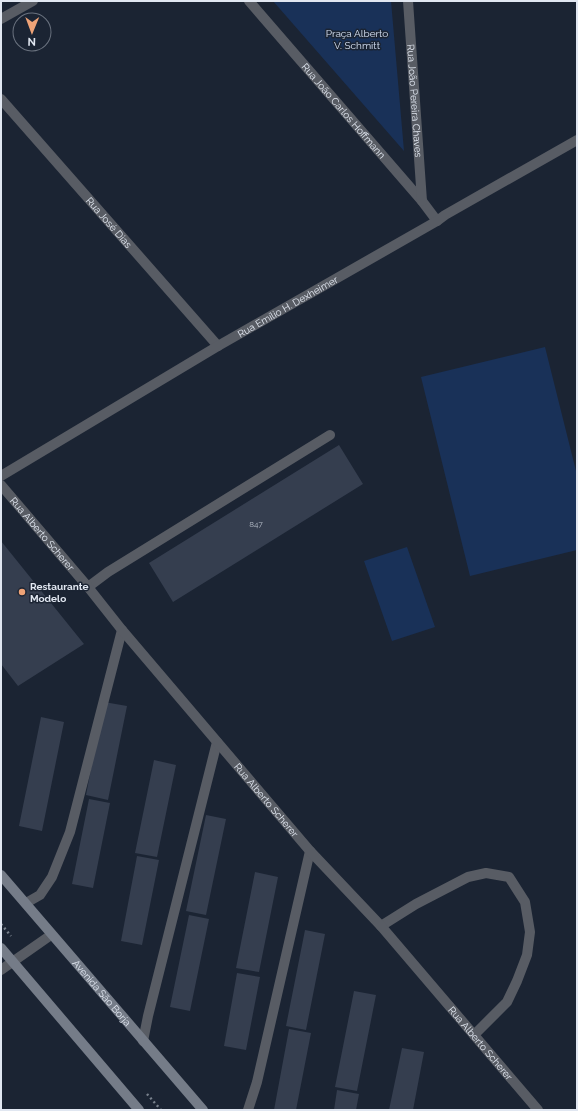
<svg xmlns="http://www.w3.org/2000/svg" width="578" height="1111" font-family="Raleway,sans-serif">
<rect width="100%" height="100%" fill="#1b2433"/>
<!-- green -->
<path fill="#193158" d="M 273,1 L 391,1 L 404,151 Z
M 545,347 L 577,475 L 577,550 L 470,576 L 421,377 Z
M 407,547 L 435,627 L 392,641 L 364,561 Z"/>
<!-- building -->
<path fill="#353e4f" d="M 339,445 L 363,484 L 173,602 L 149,563 Z
M 1,541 L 84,644 L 18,686 L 1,664 Z
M 104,702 L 127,706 L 108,800 L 86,795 Z
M 41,717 L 64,722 L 42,831 L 19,826 Z
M 154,760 L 176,765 L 157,857 L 135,853 Z
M 89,799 L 110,803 L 93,888 L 72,884 Z
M 206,815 L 226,819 L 206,915 L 186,911 Z
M 137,856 L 159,860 L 142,945 L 121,941 Z
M 255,872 L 278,877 L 259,972 L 236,968 Z
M 189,915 L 209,919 L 190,1011 L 170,1007 Z
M 305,930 L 325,934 L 306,1030 L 286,1026 Z
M 237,973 L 260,977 L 246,1050 L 224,1046 Z
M 354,991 L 376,995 L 357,1091 L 335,1087 Z
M 289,1029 L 311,1033 L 296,1110 L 274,1110 Z
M 402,1048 L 424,1052 L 413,1110 L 389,1110 Z
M 337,1090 L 359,1094 L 356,1110 L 334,1110 Z"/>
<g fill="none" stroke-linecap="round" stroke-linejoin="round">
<!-- path -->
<path stroke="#78808c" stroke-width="2.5" stroke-dasharray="2 3" stroke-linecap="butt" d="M 1,924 L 11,936
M 147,1094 L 161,1110"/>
<!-- service -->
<path stroke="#585c64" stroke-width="10" d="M 88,587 L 108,572 L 330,435
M 26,903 L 40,895 L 52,877 L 70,832 L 122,630
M 381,926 L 416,904 L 468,877 L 486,873 L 509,877 L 525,902 L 530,932 L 527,955 L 517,981 L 507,1002 L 474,1035
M 143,1041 L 148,1016 L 217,742
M 248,1110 L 257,1082 L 310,851"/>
<!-- minor -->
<g stroke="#585c64" stroke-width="10">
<path id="s1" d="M 249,1 L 422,201 L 437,221"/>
<path id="s2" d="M 408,1 L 422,201"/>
<path d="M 1,19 L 33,1"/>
<path id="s3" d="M 1,99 L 218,346"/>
<path id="s4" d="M 1,485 L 88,587 L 122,630 L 310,851 L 381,926 L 538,1110"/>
<path d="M 1,970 L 51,935"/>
</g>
<!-- tertiary -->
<path stroke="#585c64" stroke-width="10" id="s5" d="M 1,476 L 218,346 L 437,221 L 445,215 L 577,140"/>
<!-- secondary -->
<g stroke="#757c88" stroke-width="10">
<path id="s6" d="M 1,875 L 203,1110"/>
<path d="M 1,948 L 139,1110"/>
</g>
</g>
<!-- markers -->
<circle fill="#efa377" stroke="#1b2433" stroke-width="1.5" cx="22" cy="592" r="4"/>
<g text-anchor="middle" stroke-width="3" stroke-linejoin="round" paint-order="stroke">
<!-- number labels -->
<g font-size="8" fill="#b6bdc8">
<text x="256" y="527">847</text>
</g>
<!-- park labels -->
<g font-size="10" fill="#d6e1f4" stroke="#1b2433">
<text x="357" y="37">Praça Alberto<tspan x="357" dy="12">V. Schmitt</tspan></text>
</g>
<!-- street labels -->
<g font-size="10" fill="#e1e7f1" stroke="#1b2433">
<text dy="4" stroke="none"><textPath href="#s2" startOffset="100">Rua João Pereira Chaves</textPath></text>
<text dy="4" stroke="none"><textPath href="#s1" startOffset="145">Rua João Carlos Hoffmann</textPath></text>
<text dy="4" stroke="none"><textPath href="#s3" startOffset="164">Rua José Dias</textPath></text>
<text dy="4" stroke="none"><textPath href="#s5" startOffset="333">Rua Emílio H. Dexheimer</textPath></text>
<text dy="4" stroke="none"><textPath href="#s4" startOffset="64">Rua Alberto Scherer</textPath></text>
<text dy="4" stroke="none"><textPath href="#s4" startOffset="412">Rua Alberto Scherer</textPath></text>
<text dy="4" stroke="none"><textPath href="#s6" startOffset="155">Avenida São Borja</textPath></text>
<text dy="4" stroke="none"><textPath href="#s4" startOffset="736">Rua Alberto Scherer</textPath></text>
</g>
<!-- poi labels -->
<g font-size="10" font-weight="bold" fill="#e1e7f1" stroke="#1b2433" text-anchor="start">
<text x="30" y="590">Restaurante<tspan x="30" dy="12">Modelo</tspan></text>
</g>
</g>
<!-- border -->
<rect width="578" height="1111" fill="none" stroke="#e1e7f1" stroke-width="4"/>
<!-- north arrow -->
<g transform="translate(32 32) rotate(181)"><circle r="19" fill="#1b2433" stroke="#6a727f"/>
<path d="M0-3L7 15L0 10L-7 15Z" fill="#efa377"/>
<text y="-6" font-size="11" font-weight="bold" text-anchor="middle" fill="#e1e7f1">N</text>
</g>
</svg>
